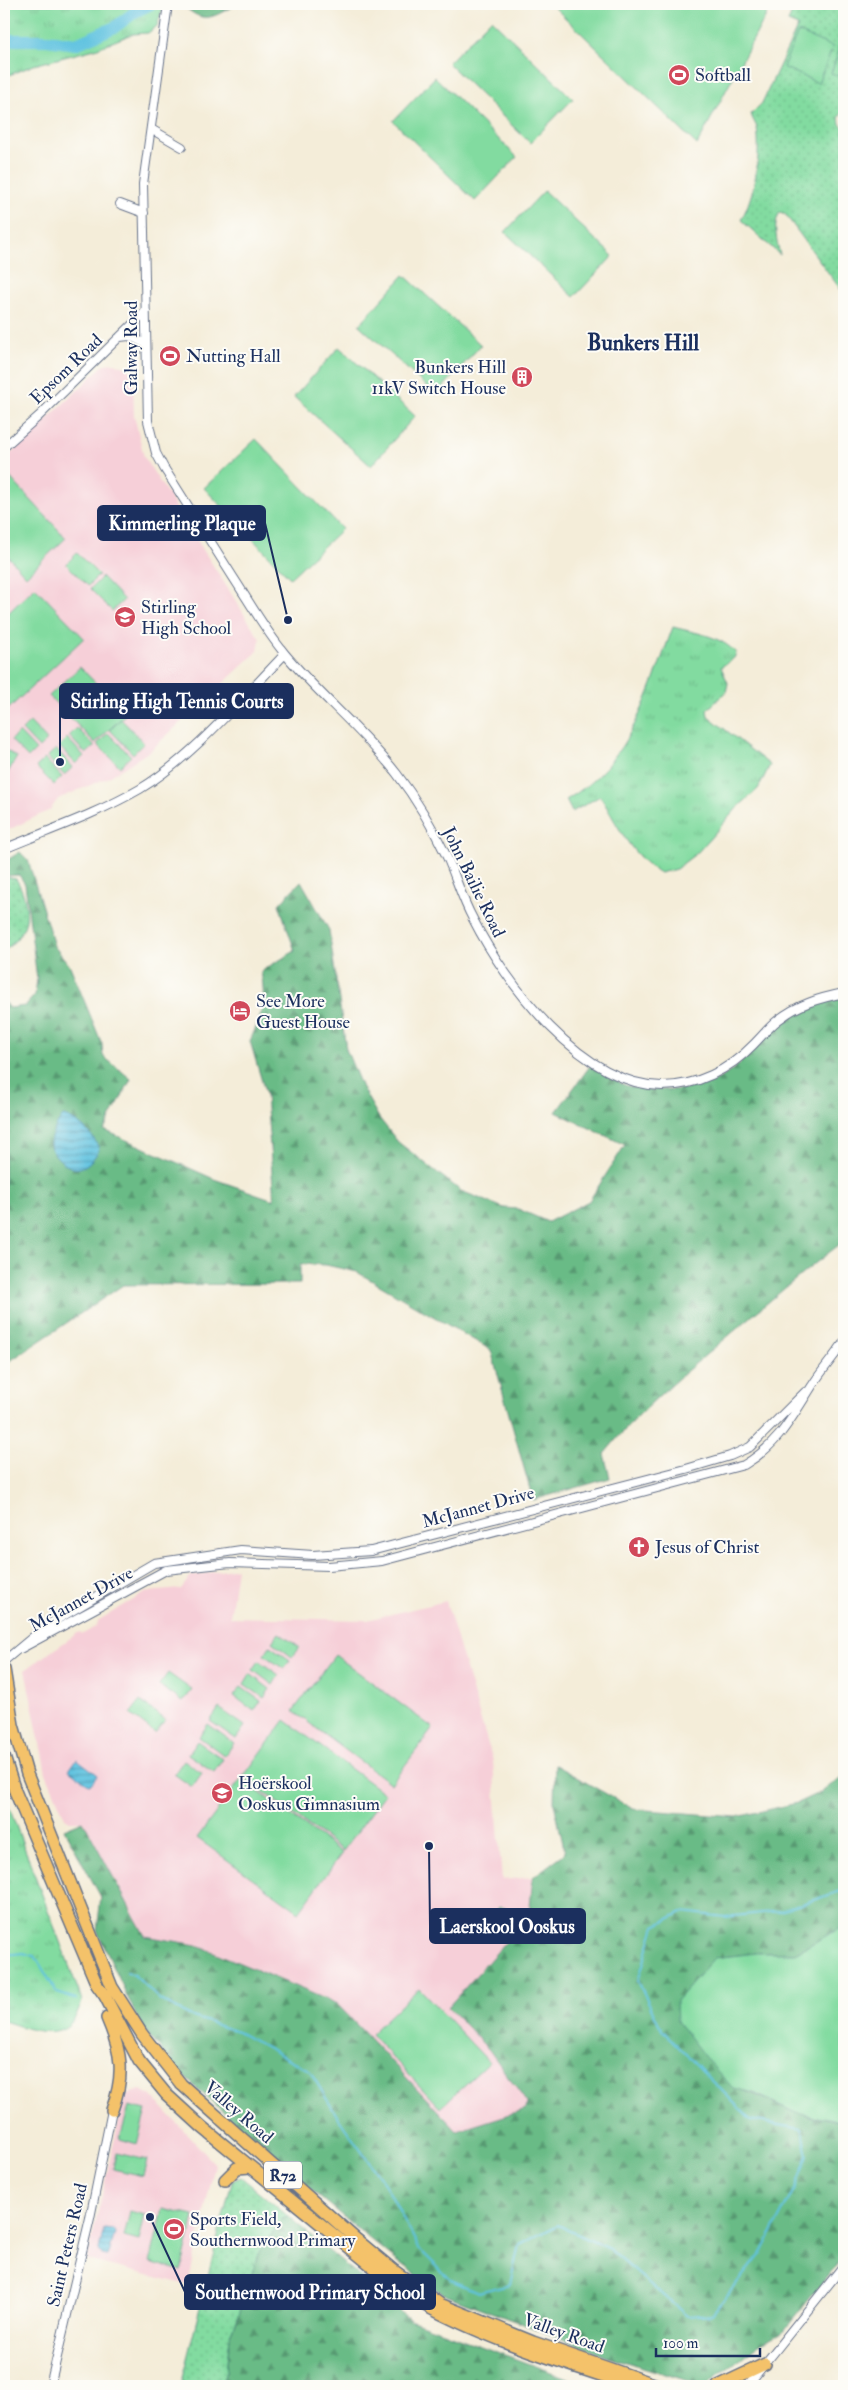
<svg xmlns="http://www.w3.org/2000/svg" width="848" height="2390" font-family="'IM FELL Double Pica',serif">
<defs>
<pattern id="grass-dots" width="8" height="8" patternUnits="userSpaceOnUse" patternTransform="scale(1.25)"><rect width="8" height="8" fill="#82dba0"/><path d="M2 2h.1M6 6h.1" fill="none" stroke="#70bc8c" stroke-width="1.8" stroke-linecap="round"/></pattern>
<pattern id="forest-firs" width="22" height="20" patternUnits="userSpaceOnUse" patternTransform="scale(1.25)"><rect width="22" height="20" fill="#69bb86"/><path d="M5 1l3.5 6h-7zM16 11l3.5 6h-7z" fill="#569871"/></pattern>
<pattern id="park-tufts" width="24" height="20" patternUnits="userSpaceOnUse" patternTransform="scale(1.25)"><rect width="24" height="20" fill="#82dba0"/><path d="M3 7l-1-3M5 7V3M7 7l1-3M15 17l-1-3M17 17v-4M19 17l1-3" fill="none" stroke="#70bc8c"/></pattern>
<pattern id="water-rules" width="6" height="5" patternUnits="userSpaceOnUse" patternTransform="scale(1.25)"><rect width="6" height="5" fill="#61c3e0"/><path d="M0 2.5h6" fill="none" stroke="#4f9fb9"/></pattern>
</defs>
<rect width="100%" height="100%" fill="#fdfcf7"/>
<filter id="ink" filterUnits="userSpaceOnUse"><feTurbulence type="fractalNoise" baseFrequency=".02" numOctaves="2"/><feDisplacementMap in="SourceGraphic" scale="10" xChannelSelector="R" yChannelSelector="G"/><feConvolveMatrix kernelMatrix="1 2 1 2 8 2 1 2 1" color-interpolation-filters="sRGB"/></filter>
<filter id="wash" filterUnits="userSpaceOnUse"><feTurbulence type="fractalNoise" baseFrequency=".0096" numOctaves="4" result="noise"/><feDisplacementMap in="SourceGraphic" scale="20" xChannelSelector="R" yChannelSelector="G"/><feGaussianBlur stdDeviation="1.12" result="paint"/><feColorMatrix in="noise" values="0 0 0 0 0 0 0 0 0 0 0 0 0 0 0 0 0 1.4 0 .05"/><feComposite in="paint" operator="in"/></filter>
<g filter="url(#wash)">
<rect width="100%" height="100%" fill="#f4edd9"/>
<!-- built -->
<path fill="#f6cfd8" d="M 115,363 L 129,369 L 133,377 L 134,415 L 144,457 L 260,639 L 258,651 L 150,751 L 109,777 L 58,799 L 50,810 L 4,832 L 4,460 L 105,364 Z
M 237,1568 L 230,1617 L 367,1620 L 446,1601 L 493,1761 L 502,1880 L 533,1877 L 529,1916 L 448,2007 L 490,2051 L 527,2103 L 526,2109 L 457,2131 L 337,2004 L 197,1945 L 145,1936 L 83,1821 L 70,1821 L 65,1818 L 46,1773 L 25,1670 L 79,1632 L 83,1634 L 90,1630 L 97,1625 L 99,1620 L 147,1592 L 181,1589 L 191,1576 Z
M 141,2090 L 151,2095 L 215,2164 L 188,2285 L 87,2260 L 124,2099 L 127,2094 Z"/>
<!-- grass -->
<path fill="url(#grass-dots)" stroke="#4e857f" d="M 795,4 L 844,4 L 844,110 L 839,117 L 840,124 L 844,128 L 844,294 L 785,214 L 780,212 C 772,225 777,241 780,255 L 741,220 C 755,195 761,156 757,128 C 756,124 752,119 751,114 L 762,103 L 798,26 L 788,22 Z
M 6,877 L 16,879 C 25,893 31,916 22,931 C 18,939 9,946 4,952 L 4,878 Z
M 241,2177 L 289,2217 L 282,2219 L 276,2228 L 230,2337 L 226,2372 L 221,2386 L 180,2386 L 232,2181 Z"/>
<!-- forest -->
<path fill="url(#forest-firs)" stroke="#427572" d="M 182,4 L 237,4 C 213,17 204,26 182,4 Z
M 20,852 L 28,860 L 54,946 L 70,966 L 102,1044 L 103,1056 L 131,1079 L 104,1130 L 214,1179 L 274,1200 L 266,1095 L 250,1041 C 263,1012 266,1003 261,971 L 295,951 L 279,904 L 301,881 L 329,930 L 346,1049 L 362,1088 L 379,1118 L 398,1142 L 461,1191 L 504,1208 L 518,1209 L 548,1222 L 589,1201 L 625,1145 L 556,1112 L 590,1066 C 603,1072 618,1084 631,1087 C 659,1093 704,1091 728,1073 C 770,1041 786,1004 844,998 L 844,1241 C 803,1272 765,1305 726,1338 C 683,1374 639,1410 604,1454 L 610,1478 L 533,1500 L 491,1350 L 357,1272 L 326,1265 L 300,1264 L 300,1284 L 123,1285 L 4,1365 L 4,1001 L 10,1008 L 25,1006 L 35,995 L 37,979 L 25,884 L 19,875 L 4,876 L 4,862 Z
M 555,1765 L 633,1809 L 737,1817 L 797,1803 L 823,1791 L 844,1775 L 844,1926 L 795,1953 L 756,1953 L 714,1958 L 733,2088 C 758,2093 772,2104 795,2112 C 811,2118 828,2118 844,2124 L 844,2251 L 843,2257 L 783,2332 L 759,2344 L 705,2386 L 613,2358 L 443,2294 L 389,2255 L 317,2195 L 181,2074 L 141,2026 L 97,1931 L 101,1897 L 64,1829 L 83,1821 L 145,1936 L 197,1945 L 337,2004 L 457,2131 L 526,2109 L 527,2103 L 490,2051 L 448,2007 L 529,1916 L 533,1877 L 565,1853 L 554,1803 Z
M 289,2217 L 410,2320 L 589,2386 L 221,2386 L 226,2372 L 230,2337 L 238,2318 L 258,2254 L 282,2219 Z"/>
<!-- park -->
<path fill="url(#park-tufts)" stroke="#4e857f" d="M 4,4 L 164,4 L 157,26 L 148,33 L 132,34 L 95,49 L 34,65 L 4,77 Z
M 673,627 C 695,633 720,635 736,653 L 734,658 L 721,667 L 728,683 L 726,692 L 707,710 L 708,716 L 770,765 L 758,789 L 737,808 L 698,852 L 676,869 L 660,873 C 631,857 617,823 600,796 L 572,812 L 566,800 C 631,762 648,694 673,627 Z
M 4,1794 L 82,2000 C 71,2045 37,2032 4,2021 Z"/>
<!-- pitch -->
<path fill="#82dba0" stroke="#4e857f" d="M 551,4 L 772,4 L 697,145 Z
M 491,19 L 573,99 L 530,143 L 448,63 Z
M 798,32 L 833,47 L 818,83 L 783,67 Z
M 844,37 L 844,78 L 831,73 Z
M 435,77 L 517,157 L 475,201 L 393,121 Z
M 544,191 L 613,256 L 574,297 L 505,232 Z
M 404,275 L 481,345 L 436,395 L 359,325 Z
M 339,347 L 415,416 L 371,466 L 294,397 Z
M 256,439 L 342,529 L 290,578 L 204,488 Z
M 4,471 L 66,538 L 26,576 L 4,552 Z
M 77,553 L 99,575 L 88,586 L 66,564 Z
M 102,577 L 124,600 L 112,611 L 90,589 Z
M 35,587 L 84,638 L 4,713 L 4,617 Z
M 80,667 L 126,714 L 95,743 L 49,696 Z
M 121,719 L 144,743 L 133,754 L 110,730 Z
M 30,722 L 47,740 L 39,748 L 22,730 Z
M 77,728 L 95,746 L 86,754 L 69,736 Z
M 19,732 L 36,750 L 28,758 L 11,740 Z
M 108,733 L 131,756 L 120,767 L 97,744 Z
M 67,738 L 84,756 L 76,764 L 59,746 Z
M 4,749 L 17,757 L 4,779 Z
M 56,749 L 73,767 L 64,775 L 47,757 Z
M 45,759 L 62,777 L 54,785 L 36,767 Z
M 279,1633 L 299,1647 L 292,1657 L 272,1642 Z
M 270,1646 L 290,1660 L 284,1669 L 264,1655 Z
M 335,1655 L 433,1728 L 391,1784 L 293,1711 Z
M 259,1661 L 279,1675 L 273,1685 L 253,1670 Z
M 168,1673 L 192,1690 L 183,1702 L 159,1685 Z
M 250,1674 L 270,1689 L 264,1698 L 244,1684 Z
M 241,1687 L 261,1701 L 254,1711 L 234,1696 Z
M 140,1701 L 165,1720 L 155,1733 L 130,1714 Z
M 219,1708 L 245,1726 L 236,1739 L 210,1721 Z
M 285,1720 L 385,1794 L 343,1851 L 243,1777 Z
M 208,1724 L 234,1743 L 225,1756 L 199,1737 Z
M 197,1741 L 223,1759 L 214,1772 L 188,1754 Z
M 184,1760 L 202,1773 L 192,1787 L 174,1774 Z
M 241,1779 L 342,1853 L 299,1912 L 197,1838 Z
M 498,1907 L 521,1910 L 519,1922 L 496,1919 Z
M 844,1926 L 844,2124 L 833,2120 L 796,2113 L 754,2093 L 733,2088 L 708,2061 L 677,2021 L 676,2001 L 714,1958 L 756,1953 L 795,1953 Z
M 419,1988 L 489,2062 L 440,2108 L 371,2034 Z
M 129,2106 L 146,2110 L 137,2144 L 120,2139 Z
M 116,2153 L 147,2160 L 143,2176 L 113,2169 Z
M 163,2209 L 194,2216 L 181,2271 L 150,2262 Z
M 130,2211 L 145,2215 L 139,2241 L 124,2237 Z"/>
<!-- water -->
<path fill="url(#water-rules)" stroke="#3e799f" d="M 63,1116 C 77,1119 96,1136 99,1150 C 89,1167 76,1176 60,1160 C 56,1156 50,1150 50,1144 C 50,1135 58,1122 63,1116 Z
M 77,1759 L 98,1775 L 90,1785 L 69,1770 Z
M 104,2228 L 113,2229 L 115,2233 L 109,2254 L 107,2256 L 102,2255 L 99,2250 Z"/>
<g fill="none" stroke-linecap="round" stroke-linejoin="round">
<!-- stream -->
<path stroke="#61c3e0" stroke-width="2" d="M 4,1955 L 23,1953 L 35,1956 L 57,1993 L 76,1999
M 127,1972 L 134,1975 L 160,2000 L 193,2017 L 238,2032 L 309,2070 L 339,2119 L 387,2188 L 420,2250 L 451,2280 L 478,2292 L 510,2284 L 519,2245 L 558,2225 L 609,2249 L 687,2316 L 712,2314 L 761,2253 L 796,2186 L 808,2154 L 802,2129 L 751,2120 L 662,2030 L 638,1981 L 655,1926 L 682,1912 L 725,1917 L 780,1911 L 844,1890"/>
<!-- river -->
<path stroke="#61c3e0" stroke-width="12" d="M 4,40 L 47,40 L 76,44 L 115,27 L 135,12 L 151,4"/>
</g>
</g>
<g filter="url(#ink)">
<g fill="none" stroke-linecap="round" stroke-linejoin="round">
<!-- minor casing -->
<g stroke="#677289" stroke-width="10">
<path id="minor" d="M 168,4 L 143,184 L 148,421 L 156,453 L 164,468 C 187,504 210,541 233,577 C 250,603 265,630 285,654 C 320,696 363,730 397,774 C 417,800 433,828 447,857 C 456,877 462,899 473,919 C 506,984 582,1085 662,1086 C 697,1086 729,1070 753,1045 C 762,1036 769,1027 778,1020 C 798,1004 820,998 844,993
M 151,129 L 182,147
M 120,204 L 144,213
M 120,337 L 129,336 L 146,344
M 4,447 L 39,416 L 146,311
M 4,849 C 49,830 97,814 140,789 C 192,758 243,697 285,654
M 20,1649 L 166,1570 L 230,1563 L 329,1566 L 382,1561 L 744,1465 C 778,1445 791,1419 812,1386 C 821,1371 834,1357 844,1342
M 4,1661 L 46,1626 L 154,1563 L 241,1550 L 313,1555 L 371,1551 L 686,1469 L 730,1456 L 750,1447 L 805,1392
M 50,2386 L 90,2218 L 112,2110
M 747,2386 L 844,2265"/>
</g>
<!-- highway casing -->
<g stroke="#677289" stroke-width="14">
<path id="highway" d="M 4,1669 L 13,1725 L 27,1774 L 112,1987 L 142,2034 L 181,2084 L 357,2240 L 393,2270 L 440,2304 L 533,2342 L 660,2386
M 4,1757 L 15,1791 L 97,1985 L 105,1996 L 139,2061 L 166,2094 L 202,2127 L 410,2297 C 479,2337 558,2361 634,2386
M 107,2018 C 122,2053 125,2074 112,2110
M 225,2180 L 237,2168 L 251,2167
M 718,2386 L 765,2364"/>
</g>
<!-- minor -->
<use href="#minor" stroke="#fff" stroke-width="8"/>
<!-- highway -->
<use href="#highway" stroke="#f4c26a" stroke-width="11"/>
</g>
</g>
<!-- icons -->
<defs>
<g id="stadium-disc" transform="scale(1.125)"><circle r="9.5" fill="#d1495b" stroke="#fdfcf7"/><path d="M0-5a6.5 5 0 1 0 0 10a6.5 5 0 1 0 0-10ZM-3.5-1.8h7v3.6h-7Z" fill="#fff"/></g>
<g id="building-disc" transform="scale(1.125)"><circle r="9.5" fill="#d1495b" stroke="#fdfcf7"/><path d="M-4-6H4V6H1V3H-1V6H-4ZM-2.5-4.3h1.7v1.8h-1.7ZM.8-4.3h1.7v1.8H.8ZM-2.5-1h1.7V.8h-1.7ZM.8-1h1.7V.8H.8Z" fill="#fff"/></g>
<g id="school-disc" transform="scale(1.125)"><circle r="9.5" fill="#d1495b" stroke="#fdfcf7"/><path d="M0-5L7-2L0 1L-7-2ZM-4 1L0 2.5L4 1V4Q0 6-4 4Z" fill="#fff"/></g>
<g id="hotel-disc" transform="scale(1.125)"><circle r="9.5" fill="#d1495b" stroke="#fdfcf7"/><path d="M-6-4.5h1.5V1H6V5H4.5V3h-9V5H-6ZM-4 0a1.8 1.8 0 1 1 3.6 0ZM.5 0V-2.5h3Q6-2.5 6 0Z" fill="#fff"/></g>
<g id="church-disc" transform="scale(1.125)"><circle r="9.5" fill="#d1495b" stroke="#fdfcf7"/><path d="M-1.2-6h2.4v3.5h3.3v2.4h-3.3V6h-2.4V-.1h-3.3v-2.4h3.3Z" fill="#fff"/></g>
</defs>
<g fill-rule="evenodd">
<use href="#stadium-disc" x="679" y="75"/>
<use href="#stadium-disc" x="170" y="356"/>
<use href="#building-disc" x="522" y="377"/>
<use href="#school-disc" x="125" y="617"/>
<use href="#hotel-disc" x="240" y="1011"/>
<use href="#church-disc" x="639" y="1547"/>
<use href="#school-disc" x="222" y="1793"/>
<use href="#stadium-disc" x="174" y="2229"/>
</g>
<g text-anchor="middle" stroke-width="4" stroke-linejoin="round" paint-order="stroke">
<!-- shield labels -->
<rect fill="#fdfcf7" stroke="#5f6c8c" stroke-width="1" x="264" y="2161.5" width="38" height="27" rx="4"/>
<g font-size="16" font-weight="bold" fill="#1b2f5e">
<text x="283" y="2181">R72</text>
</g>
<!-- poi labels -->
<g font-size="18" fill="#1b2f5e" stroke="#fdfcf7" text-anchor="start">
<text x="695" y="81">Softball</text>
<text x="186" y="362">Nutting Hall</text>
<text x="506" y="373" text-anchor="end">Bunkers Hill<tspan x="506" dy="21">11kV Switch House</tspan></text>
<text x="141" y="613">Stirling<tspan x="141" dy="21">High School</tspan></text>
<text x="256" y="1007">See More<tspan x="256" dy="21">Guest House</tspan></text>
<text x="655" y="1553">Jesus of Christ</text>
<text x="238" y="1789">Hoërskool<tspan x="238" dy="21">Ooskus Gimnasium</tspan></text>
<text x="190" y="2225">Sports Field,<tspan x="190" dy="21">Southernwood Primary</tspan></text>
</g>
<!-- street labels -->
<g font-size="18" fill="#1b2f5e" stroke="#fdfcf7">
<text transform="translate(131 348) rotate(-90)" y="6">Galway Road</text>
<text transform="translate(66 369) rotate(-44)" y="6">Epsom Road</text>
<text transform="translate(474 882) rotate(64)" y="6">John Bailie Road</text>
<text transform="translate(478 1507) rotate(-15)" y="6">McJannet Drive</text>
<text transform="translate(81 1599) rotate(-29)" y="6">McJannet Drive</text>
<text transform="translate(239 2112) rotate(41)" y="6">Valley Road</text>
<text transform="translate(67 2245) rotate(-77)" y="6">Saint Peters Road</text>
<text transform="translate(564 2333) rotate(20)" y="6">Valley Road</text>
</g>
<!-- district labels -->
<g font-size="22" font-weight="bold" fill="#1b2f5e" stroke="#fdfcf7">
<text x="643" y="350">Bunkers Hill</text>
</g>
</g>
<!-- callouts -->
<path fill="none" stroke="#1b2f5e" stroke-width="2" d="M288 620L265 523M60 762L60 701M429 1846L430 1926M150 2217L185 2292"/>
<g fill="#1b2f5e" stroke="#fdfcf7" stroke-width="2">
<circle cx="288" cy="620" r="5"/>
<circle cx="60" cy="762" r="5"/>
<circle cx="429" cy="1846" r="5"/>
<circle cx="150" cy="2217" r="5"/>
</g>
<g fill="#1b2f5e" stroke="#1b2f5e" stroke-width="2">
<rect x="98" y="506" width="167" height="34" rx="5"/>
<rect x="60" y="684" width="233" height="34" rx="5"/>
<rect x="430" y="1909" width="155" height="34" rx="5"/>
<rect x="185" y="2275" width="250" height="34" rx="5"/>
</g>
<g font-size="19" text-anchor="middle" font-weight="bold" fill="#fff">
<text x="182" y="530">Kimmerling Plaque</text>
<text x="177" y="708">Stirling High Tennis Courts</text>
<text x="507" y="1933">Laerskool Ooskus</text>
<text x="310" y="2299">Southernwood Primary School</text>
</g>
<!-- margin -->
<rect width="848" height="2390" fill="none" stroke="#fdfcf7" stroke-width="20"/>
<!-- scale -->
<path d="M656 2348v8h104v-8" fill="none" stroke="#1b2f5e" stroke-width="2.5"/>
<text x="663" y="2348" font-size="15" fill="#1b2f5e" stroke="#fdfcf7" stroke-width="4" paint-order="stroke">100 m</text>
</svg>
